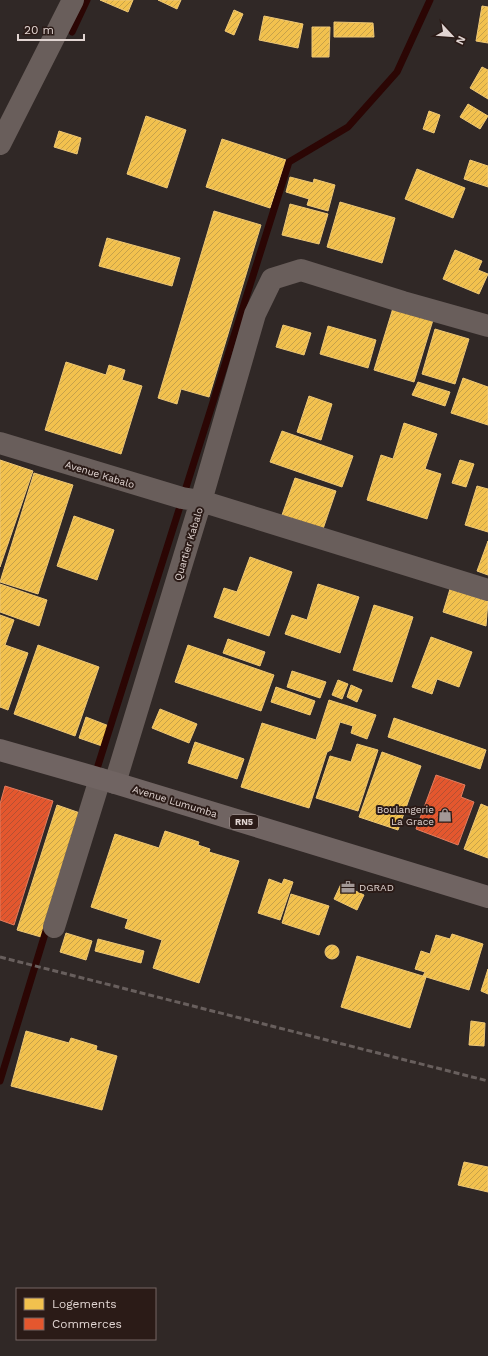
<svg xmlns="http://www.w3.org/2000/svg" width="488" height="1356" font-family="'Work Sans',sans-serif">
<defs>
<pattern id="homes-hatch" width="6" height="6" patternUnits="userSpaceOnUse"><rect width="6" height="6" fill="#f2c14e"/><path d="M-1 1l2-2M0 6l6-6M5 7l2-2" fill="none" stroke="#c6a14a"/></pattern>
<pattern id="shops-hatch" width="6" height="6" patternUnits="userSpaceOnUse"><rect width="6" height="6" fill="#e4572e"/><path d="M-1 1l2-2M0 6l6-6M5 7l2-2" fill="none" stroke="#b45033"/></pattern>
</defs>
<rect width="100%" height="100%" fill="#302826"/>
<!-- homes -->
<path fill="url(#homes-hatch)" stroke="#edc776" d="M 100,0 L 133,0 L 128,12 Z
M 158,0 L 181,0 L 177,9 Z
M 482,6 L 488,7 L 488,43 L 476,41 Z
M 234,10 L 243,14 L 234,35 L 225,31 Z
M 264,16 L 303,24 L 298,48 L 259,40 Z
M 334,22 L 373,23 L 374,37 L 334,37 Z
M 312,27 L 330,27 L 329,57 L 312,57 Z
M 482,67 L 488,70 L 488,99 L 470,88 Z
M 468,104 L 488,116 L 480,129 L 460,117 Z
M 429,111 L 440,115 L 434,133 L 423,129 Z
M 146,116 L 186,130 L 167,188 L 127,174 Z
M 59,131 L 81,138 L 77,154 L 54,147 Z
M 222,139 L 286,160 L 270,208 L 206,187 Z
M 470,160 L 488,166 L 488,187 L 464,179 Z
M 417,169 L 465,188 L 453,218 L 405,199 Z
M 290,177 L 313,183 L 314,179 L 335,185 L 328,211 L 307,205 L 309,199 L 286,192 Z
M 340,202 L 395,218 L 382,263 L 327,247 Z
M 290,204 L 328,214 L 319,244 L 282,235 Z
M 214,211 L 261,225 L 209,397 L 181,389 L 177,404 L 158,398 Z
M 107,238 L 180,258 L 172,286 L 99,266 Z
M 455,250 L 482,261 L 478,270 L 488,274 L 479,294 L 443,279 Z
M 393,308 L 433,320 L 414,382 L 374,370 Z
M 283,325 L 311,333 L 304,355 L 276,347 Z
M 328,326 L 376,340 L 368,368 L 320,354 Z
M 435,329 L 469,339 L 455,384 L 422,374 Z
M 66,362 L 106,375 L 109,365 L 125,370 L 122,380 L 142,386 L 121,454 L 45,430 Z
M 463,378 L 488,387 L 488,425 L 451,413 Z
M 418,382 L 450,392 L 445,406 L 412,395 Z
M 309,396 L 332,404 L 321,440 L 297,432 Z
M 404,423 L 437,434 L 425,469 L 441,474 L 427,519 L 367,500 L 381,455 L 393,459 Z
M 282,431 L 353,456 L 342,487 L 270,462 Z
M 0,460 L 33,471 L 0,567 Z
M 460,460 L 474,464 L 466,487 L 452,483 Z
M 34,473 L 73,485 L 38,594 L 0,582 Z
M 295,478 L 336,491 L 323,529 L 282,515 Z
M 477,486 L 488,489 L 488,532 L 465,525 Z
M 74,516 L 114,530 L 97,580 L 57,566 Z
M 488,541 L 488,575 L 477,571 Z
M 250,557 L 292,572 L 269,636 L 214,617 L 224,588 L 237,592 Z
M 0,584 L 47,600 L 39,626 L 0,612 Z
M 318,584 L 359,597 L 340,653 L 285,634 L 292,615 L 307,620 Z
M 450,589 L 488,601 L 486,626 L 443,612 Z
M 374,605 L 413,617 L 392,682 L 353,670 Z
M 0,615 L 14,620 L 5,645 L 28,653 L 8,710 L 0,707 Z
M 431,637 L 472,652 L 459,687 L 437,679 L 432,694 L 412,687 Z
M 228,639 L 265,652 L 260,666 L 223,653 Z
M 38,645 L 99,667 L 75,736 L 14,714 Z
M 188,645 L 274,675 L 261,711 L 175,682 Z
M 292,671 L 326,682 L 320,698 L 287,687 Z
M 338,680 L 348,684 L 342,699 L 332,695 Z
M 351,685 L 362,690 L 357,702 L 347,697 Z
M 276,687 L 315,701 L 310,715 L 271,702 Z
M 329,700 L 376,715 L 367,739 L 351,733 L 353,726 L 340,722 L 331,750 L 327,752 L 309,808 L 241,787 L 262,723 L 316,740 Z
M 160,709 L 197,724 L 189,743 L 152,728 Z
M 86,717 L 109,726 L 102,746 L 79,738 Z
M 394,718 L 486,750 L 480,769 L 388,737 Z
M 195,742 L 244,759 L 237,779 L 188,763 Z
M 357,744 L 378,750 L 358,811 L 316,798 L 330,756 L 351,762 Z
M 382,752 L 421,766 L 398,830 L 359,817 Z
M 481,804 L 488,807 L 488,858 L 464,849 Z
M 57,805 L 80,813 L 41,937 L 17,930 Z
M 165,831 L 199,842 L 198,845 L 210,849 L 209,852 L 239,861 L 199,983 L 153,968 L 162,940 L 125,928 L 128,919 L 91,907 L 115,834 L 159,848 Z
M 269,879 L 282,884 L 284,879 L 293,882 L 280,920 L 258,913 Z
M 341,884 L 364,895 L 357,910 L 334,899 Z
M 291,894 L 329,906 L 319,935 L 282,923 Z
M 66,933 L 92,941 L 86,960 L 60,952 Z
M 452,934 L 483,944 L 469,990 L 423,976 L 425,972 L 415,969 L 421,951 L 430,954 L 436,935 L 450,939 Z
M 98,939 L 144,951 L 141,963 L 95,951 Z
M325 952a7 7 0 1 1 14 0a7 7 0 1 1-14 0Z
M 357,956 L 426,977 L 410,1028 L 341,1007 Z
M 488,969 L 488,994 L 481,991 Z
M 471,1021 L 485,1023 L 484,1046 L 469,1045 Z
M 26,1031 L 69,1043 L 71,1038 L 97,1046 L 96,1050 L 117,1056 L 102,1110 L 11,1086 Z
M 464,1162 L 488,1167 L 488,1192 L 458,1185 Z"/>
<!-- shops -->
<path fill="url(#shops-hatch)" stroke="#e37d5f" d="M 436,775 L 465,785 L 461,797 L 474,802 L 458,845 L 416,829 Z
M 5,786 L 53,801 L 14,925 L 0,920 L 0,804 Z"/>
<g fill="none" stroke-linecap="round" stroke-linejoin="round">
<!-- stream -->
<path stroke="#2b0604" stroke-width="7" d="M 72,32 L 87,0
M 95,775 L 289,162 L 348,127 L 397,72 L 430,0
M 0,1081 L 48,924"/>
<!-- minor -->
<path stroke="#695e5b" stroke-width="22" d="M 0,144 L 73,0
M 0,443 L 182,498 L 201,501 L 255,314 L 272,279 L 301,270 L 403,302 L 488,326
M 115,783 L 201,501 L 488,590
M 54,927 L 100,779"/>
<!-- highway -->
<path stroke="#706462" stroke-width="22" d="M 0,750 L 115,783 L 488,897"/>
<!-- rail -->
<path stroke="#685f5d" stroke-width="3" stroke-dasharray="6 3" stroke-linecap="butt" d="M 0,957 L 488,1081"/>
</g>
<!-- icons -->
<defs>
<g id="shop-bare" transform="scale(1.08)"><path d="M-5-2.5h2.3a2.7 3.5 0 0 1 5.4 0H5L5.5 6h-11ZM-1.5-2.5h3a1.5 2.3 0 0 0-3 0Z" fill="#a39896" stroke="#2b1b17" stroke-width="2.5" paint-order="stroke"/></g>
<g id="office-bare" transform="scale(1.08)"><path d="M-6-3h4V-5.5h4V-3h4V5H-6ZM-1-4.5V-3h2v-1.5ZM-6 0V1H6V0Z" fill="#a39896" stroke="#2b1b17" stroke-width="2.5" paint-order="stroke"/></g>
</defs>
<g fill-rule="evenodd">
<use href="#shop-bare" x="445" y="815"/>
<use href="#office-bare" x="348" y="887"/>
</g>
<g text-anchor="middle" stroke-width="4" stroke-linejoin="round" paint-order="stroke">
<!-- shield labels -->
<rect fill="#2b1b17" stroke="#aa9d9a" stroke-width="1" x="230" y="815" width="28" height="14" rx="3"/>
<g font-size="9" font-weight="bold" fill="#e1d5d2">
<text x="244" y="825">RN5</text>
</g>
<!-- street labels -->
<g font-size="10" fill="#e1d5d2" stroke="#2b1b17">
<text transform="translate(100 474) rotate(17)" y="4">Avenue Kabalo</text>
<text transform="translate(188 544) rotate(-73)" y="4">Quartier Kabalo</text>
<text transform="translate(175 801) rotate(17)" y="4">Avenue Lumumba</text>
</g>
<!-- poi labels -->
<g font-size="10" fill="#e1d5d2" stroke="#2b1b17" text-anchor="end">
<text x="434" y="813">Boulangerie<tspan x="434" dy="12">La Grace</tspan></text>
<text x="359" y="891" text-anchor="start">DGRAD</text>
</g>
</g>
<!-- legend -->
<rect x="16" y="1288" width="140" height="52" fill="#2b1b17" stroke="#746562"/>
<rect x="24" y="1298" width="20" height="12" fill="#f2c14e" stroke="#746562"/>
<text x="52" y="1308" font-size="12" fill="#e1d5d2">Logements</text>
<rect x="24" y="1318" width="20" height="12" fill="#e4572e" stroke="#746562"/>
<text x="52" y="1328" font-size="12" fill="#e1d5d2">Commerces</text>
<!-- north arrow -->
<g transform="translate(452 36) rotate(116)" stroke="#2b1b17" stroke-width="3" paint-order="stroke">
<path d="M0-3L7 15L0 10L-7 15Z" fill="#e1d5d2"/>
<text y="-6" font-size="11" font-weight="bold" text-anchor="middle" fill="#e1d5d2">N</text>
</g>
<!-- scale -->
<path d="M18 34v6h66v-6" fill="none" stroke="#e1d5d2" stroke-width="2"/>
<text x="24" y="34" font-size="12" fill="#e1d5d2" stroke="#2b1b17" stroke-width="3" paint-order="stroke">20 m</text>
</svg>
